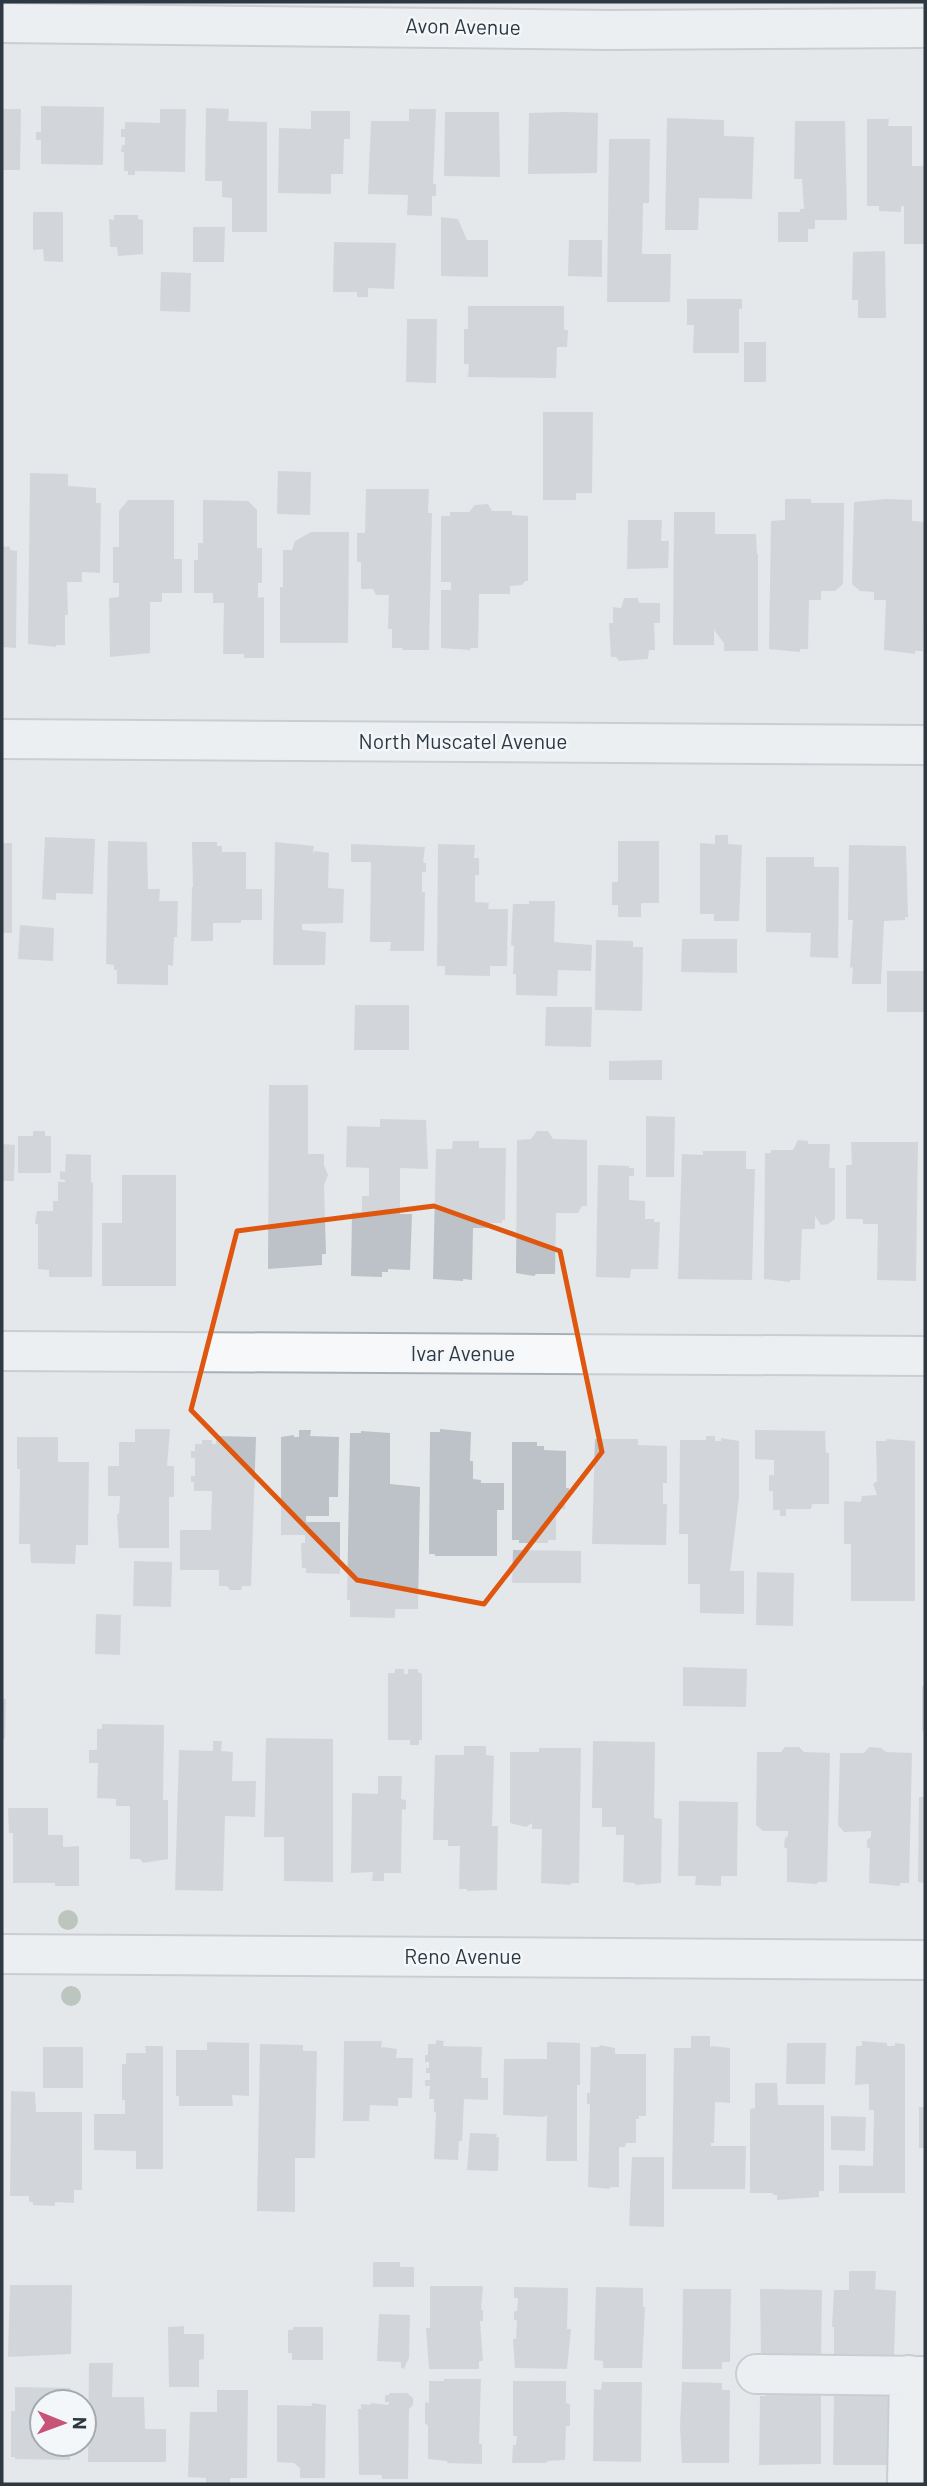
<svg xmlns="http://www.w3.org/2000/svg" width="927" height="2486" font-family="Barlow,sans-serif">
<rect width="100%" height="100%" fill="#e4e8eb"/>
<!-- building -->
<path fill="#bcc2c8" d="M 41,106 L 104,107 L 103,165 L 41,164 L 41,140 L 36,140 L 36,132 L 41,132 Z
M 206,108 L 229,109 L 228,121 L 267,122 L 267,232 L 232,232 L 232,198 L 222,197 L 222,181 L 205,181 Z
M 2,109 L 21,109 L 20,170 L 2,170 Z
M 160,109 L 186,109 L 185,172 L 135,171 L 135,175 L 128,175 L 128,171 L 124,171 L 124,152 L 121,152 L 122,145 L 125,145 L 125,137 L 121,137 L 121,129 L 125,129 L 125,122 L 160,123 Z
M 409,109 L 436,109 L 433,184 L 436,184 L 436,196 L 432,196 L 432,216 L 407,215 L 408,195 L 368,194 L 371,121 L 409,121 Z
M 311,111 L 350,111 L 350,139 L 344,139 L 343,174 L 331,174 L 331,194 L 278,193 L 279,128 L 311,129 Z
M 445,112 L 499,112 L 500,177 L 444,176 Z
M 566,112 L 598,113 L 597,173 L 528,174 L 529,113 Z
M 667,118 L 724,120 L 724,136 L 754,137 L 752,199 L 699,198 L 698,230 L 665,230 Z
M 867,119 L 889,119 L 888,126 L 912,126 L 912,166 L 925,166 L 925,244 L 904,244 L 904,206 L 901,206 L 901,212 L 879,211 L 879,206 L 867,206 Z
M 795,121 L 845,121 L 847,220 L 815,220 L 815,229 L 808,229 L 808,242 L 778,242 L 778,212 L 800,212 L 800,209 L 804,209 L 802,179 L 794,179 Z
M 609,139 L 650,139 L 649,203 L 643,203 L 642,254 L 671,254 L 670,302 L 607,302 Z
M 33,212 L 63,212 L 63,262 L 44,261 L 43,249 L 33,250 Z
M 114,215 L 138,215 L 138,219 L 143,220 L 143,254 L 118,256 L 117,247 L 110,247 L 109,219 L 114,220 Z
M 441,217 L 458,219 L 467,240 L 488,240 L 488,277 L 441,276 Z
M 193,227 L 225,227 L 224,262 L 193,262 Z
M 569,240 L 602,240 L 602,277 L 568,276 Z
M 334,242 L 396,243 L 394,289 L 368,288 L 368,297 L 357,297 L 357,292 L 333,292 Z
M 885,251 L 886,318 L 858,318 L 858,300 L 852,300 L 853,252 Z
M 161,272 L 191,273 L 190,312 L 160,311 Z
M 687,299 L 742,299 L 742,309 L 739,309 L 739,353 L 693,353 L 694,325 L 687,325 Z
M 468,306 L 564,306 L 564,330 L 568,330 L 567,347 L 557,347 L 556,378 L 468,377 L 469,364 L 464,364 L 464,329 L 468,329 Z
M 407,319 L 437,319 L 436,383 L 406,382 Z
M 744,342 L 766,342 L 766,382 L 744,382 Z
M 543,412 L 593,412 L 592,493 L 576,493 L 576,500 L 543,500 Z
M 278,471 L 311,472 L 310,515 L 277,514 Z
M 30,473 L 68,474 L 68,486 L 96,488 L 96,503 L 101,503 L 100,573 L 82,572 L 82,582 L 67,582 L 68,615 L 65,615 L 65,645 L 56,645 L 56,647 L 28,644 Z
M 366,489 L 429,489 L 428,513 L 432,513 L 429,650 L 403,650 L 402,648 L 392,648 L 392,629 L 388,629 L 389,595 L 376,595 L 373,589 L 361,589 L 361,562 L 357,562 L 357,533 L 365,533 Z
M 785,499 L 811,499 L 811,503 L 844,503 L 843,584 L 835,591 L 821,591 L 821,600 L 809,600 L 808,649 L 800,649 L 800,652 L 769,649 L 771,521 L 785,520 Z
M 886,499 L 912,500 L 912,521 L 925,522 L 923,651 L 915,651 L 915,654 L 884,650 L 886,600 L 874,600 L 874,592 L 860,591 L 852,584 L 854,502 Z
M 128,500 L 174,500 L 174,559 L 182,559 L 182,593 L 162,593 L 162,602 L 150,602 L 150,653 L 110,657 L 109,598 L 119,597 L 119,583 L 113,583 L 113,547 L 119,547 L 119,511 Z
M 203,500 L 248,501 L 257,510 L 257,548 L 262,548 L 262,583 L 258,583 L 258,598 L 264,597 L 264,658 L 244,658 L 244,654 L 223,654 L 224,603 L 213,603 L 213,593 L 194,593 L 194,560 L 198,560 L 198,543 L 203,543 Z
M 488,504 L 492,511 L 512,511 L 512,515 L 528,516 L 528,581 L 525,581 L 522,585 L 510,586 L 510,594 L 479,594 L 478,648 L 470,648 L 471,650 L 441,648 L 441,590 L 451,590 L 451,582 L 441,582 L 441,516 L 450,516 L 450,512 L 469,512 L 475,505 Z
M 674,512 L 715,512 L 715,534 L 756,534 L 757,554 L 758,554 L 758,651 L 724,651 L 724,643 L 714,630 L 714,645 L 673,645 Z
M 628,520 L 662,520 L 661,541 L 669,541 L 668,568 L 627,569 Z
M 311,532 L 349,532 L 348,643 L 280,643 L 280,587 L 283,587 L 283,550 L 292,550 L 295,541 Z
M 2,546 L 10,547 L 10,550 L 17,551 L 16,648 L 2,647 Z
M 624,598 L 638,598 L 639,603 L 660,603 L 660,623 L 654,623 L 655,650 L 649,650 L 648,659 L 619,661 L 616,657 L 611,657 L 609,623 L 613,623 L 613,607 L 621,608 Z
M 715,835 L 728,835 L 728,844 L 742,845 L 739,921 L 714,921 L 714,914 L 700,914 L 700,843 L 715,844 Z
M 45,837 L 95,839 L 93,894 L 56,893 L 56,900 L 42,899 Z
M 108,841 L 147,842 L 148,889 L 160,889 L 159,901 L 178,901 L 177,937 L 174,937 L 173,966 L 168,965 L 168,985 L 117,984 L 117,970 L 114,970 L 114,965 L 106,964 Z
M 618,841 L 659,841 L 659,903 L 641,903 L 641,917 L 618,917 L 618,905 L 612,905 L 612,882 L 618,882 Z
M 192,842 L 217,842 L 217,846 L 222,846 L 222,852 L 246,852 L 246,889 L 262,889 L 262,920 L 241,920 L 241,923 L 213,923 L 213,941 L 191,941 L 192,887 L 193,887 Z
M 275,842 L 314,846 L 313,854 L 315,851 L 329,853 L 328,888 L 344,889 L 343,923 L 302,924 L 302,930 L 326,932 L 325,965 L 273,965 Z
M 2,843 L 12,843 L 12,933 L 2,933 Z
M 351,844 L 425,847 L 423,863 L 426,863 L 426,872 L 422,872 L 422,892 L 425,892 L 424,951 L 390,951 L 391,942 L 370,942 L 371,862 L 351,862 Z
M 438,844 L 475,845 L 474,858 L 479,858 L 479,875 L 475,875 L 475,902 L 489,903 L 488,909 L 508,909 L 507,966 L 490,966 L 490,976 L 445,975 L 445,966 L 437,966 Z
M 849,845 L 906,846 L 908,917 L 905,917 L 905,920 L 884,921 L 881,984 L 852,984 L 853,967 L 850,968 L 853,920 L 848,920 Z
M 766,857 L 814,857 L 814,867 L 839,867 L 838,958 L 810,957 L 811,933 L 766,932 Z
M 529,901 L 555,901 L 554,942 L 592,945 L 591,971 L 558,970 L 557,996 L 516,995 L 516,974 L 513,974 L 514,946 L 511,945 L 513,904 L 529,904 Z
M 20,925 L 54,928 L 53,961 L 18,959 Z
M 682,939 L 737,939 L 737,973 L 681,972 Z
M 596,940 L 633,941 L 633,947 L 643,947 L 642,1011 L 595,1010 Z
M 887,971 L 925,971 L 925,1012 L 887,1012 Z
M 355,1005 L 409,1005 L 409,1050 L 354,1050 Z
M 546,1007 L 592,1007 L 591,1047 L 545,1046 Z
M 662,1060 L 662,1080 L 609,1080 L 609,1061 Z
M 269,1085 L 308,1085 L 308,1154 L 324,1154 L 324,1165 L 328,1175 L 324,1185 L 326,1254 L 322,1254 L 322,1265 L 268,1269 Z
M 646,1116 L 675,1117 L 674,1177 L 646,1177 Z
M 380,1119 L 426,1120 L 428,1169 L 400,1168 L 400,1214 L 412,1214 L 410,1270 L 388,1269 L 388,1272 L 382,1272 L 382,1277 L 351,1276 L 352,1212 L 362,1212 L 362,1196 L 369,1196 L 369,1168 L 346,1167 L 347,1126 L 380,1127 Z
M 33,1131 L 45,1131 L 45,1136 L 51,1136 L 51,1173 L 18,1173 L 18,1136 L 33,1136 Z
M 537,1131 L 548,1131 L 553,1139 L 587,1140 L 587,1206 L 582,1206 L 578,1213 L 556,1213 L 555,1274 L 536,1274 L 534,1276 L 516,1273 L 517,1140 L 531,1139 Z
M 798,1140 L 808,1141 L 808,1144 L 830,1144 L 829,1168 L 835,1168 L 835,1219 L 828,1224 L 821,1225 L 815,1216 L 815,1229 L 802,1229 L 800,1280 L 790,1280 L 790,1282 L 764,1279 L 765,1153 L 771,1153 L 771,1150 L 793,1150 Z
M 453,1141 L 479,1141 L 479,1148 L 506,1148 L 505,1220 L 502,1220 L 502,1223 L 490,1223 L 490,1228 L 473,1228 L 472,1280 L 463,1279 L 463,1281 L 433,1279 L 436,1149 L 452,1149 Z
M 851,1142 L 918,1142 L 916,1281 L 877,1280 L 878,1224 L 863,1224 L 863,1219 L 846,1219 L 846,1165 L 852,1165 Z
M 2,1144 L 15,1145 L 14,1181 L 2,1181 Z
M 703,1151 L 746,1151 L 746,1169 L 755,1169 L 752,1280 L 678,1279 L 682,1154 L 703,1155 Z
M 66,1154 L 91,1155 L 91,1182 L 93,1183 L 92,1277 L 49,1277 L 49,1270 L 38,1269 L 38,1224 L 35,1224 L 36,1217 L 37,1211 L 53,1211 L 53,1201 L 58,1201 L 58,1182 L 65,1182 L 65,1180 L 60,1179 L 60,1171 L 65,1172 Z
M 598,1165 L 629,1166 L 629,1168 L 634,1168 L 634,1176 L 629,1176 L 629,1200 L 645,1201 L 645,1219 L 654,1219 L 654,1222 L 660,1222 L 658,1269 L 631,1269 L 630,1278 L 596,1277 Z
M 122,1175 L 176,1175 L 176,1286 L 102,1286 L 102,1223 L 122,1223 Z
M 135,1429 L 170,1429 L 167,1466 L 174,1466 L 174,1497 L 169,1497 L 169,1548 L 119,1548 L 117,1514 L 119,1514 L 120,1496 L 108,1496 L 108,1466 L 119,1466 L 119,1442 L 135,1442 Z
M 440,1429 L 471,1432 L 470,1461 L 473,1461 L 473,1479 L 481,1480 L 481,1483 L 504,1483 L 504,1510 L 497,1510 L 497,1556 L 435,1556 L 435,1554 L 429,1554 L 430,1432 L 440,1432 Z
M 299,1430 L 311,1430 L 310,1436 L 339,1437 L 338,1497 L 329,1497 L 329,1516 L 306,1516 L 306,1522 L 340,1522 L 340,1574 L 306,1573 L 306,1568 L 302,1568 L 301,1543 L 305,1543 L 305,1535 L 281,1535 L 281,1437 L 294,1435 L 294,1437 L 299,1437 Z
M 755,1430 L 825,1431 L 826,1453 L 829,1453 L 829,1504 L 812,1504 L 811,1509 L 786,1509 L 786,1516 L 780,1516 L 780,1510 L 773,1510 L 773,1491 L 769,1491 L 769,1475 L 774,1475 L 774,1460 L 755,1459 Z
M 361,1431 L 390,1433 L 390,1484 L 420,1487 L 418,1609 L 395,1609 L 395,1618 L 350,1617 L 350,1600 L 347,1600 L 350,1433 L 361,1433 Z
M 216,1436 L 256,1437 L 251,1586 L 242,1586 L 241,1590 L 230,1590 L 227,1586 L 219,1586 L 219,1570 L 180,1570 L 180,1530 L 211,1530 L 212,1491 L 194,1491 L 194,1482 L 191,1482 L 191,1476 L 195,1476 L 195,1458 L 191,1458 L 191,1451 L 195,1451 L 195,1444 L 202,1444 L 202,1440 L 212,1440 L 212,1444 L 216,1444 Z
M 706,1436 L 715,1436 L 715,1441 L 721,1441 L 721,1438 L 739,1441 L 739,1497 L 730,1571 L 744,1571 L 744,1614 L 700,1613 L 700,1584 L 688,1584 L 688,1534 L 679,1534 L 680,1440 L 706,1440 Z
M 17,1437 L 58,1437 L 58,1462 L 89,1462 L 88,1545 L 76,1545 L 75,1564 L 31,1563 L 30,1544 L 19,1544 L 20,1469 L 17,1469 Z
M 595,1439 L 638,1439 L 638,1445 L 667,1446 L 667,1483 L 663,1483 L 663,1504 L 667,1504 L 666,1545 L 592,1544 Z
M 887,1439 L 915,1441 L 915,1601 L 851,1601 L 851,1544 L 844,1544 L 844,1501 L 861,1502 L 862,1496 L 877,1495 L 873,1484 L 877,1481 L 876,1441 L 886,1441 Z
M 512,1442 L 537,1442 L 537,1446 L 544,1446 L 544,1450 L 566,1451 L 566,1488 L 569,1488 L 569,1496 L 565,1496 L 565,1509 L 556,1509 L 556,1540 L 548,1540 L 548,1543 L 519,1543 L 519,1540 L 512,1540 Z
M 513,1550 L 581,1551 L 581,1583 L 512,1583 Z
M 134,1561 L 172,1562 L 171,1607 L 133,1606 Z
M 757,1572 L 794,1573 L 793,1626 L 756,1625 Z
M 96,1614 L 121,1615 L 120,1655 L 95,1654 Z
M 683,1667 L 747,1669 L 746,1707 L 683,1706 Z
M 395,1669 L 404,1669 L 404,1674 L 408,1674 L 408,1669 L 418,1669 L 418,1672 L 422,1674 L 422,1740 L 419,1740 L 419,1745 L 410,1745 L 410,1740 L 388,1740 L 388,1673 L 395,1673 Z
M 922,1686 L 925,1686 L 925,1731 L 922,1731 Z
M 2,1699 L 6,1699 L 5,1739 L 2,1739 Z
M 102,1724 L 164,1725 L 163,1800 L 168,1800 L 168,1859 L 143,1863 L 140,1859 L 130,1859 L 130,1806 L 116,1806 L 116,1799 L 97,1798 L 98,1763 L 89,1763 L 89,1750 L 97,1750 L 97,1729 L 102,1729 Z
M 266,1738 L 333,1739 L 333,1882 L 284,1881 L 284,1837 L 264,1837 Z
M 213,1741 L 222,1741 L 221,1751 L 233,1752 L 232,1781 L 256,1781 L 255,1817 L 225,1816 L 223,1891 L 175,1890 L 179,1750 L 213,1751 Z
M 593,1741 L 655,1742 L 654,1818 L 662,1819 L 661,1883 L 635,1885 L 635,1883 L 623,1882 L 624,1835 L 616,1835 L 616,1827 L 602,1827 L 602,1808 L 592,1808 Z
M 464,1746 L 486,1746 L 486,1755 L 494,1756 L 492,1826 L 498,1826 L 497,1890 L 467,1891 L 467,1889 L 459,1889 L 460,1846 L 448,1846 L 448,1840 L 433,1840 L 435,1755 L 464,1755 Z
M 785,1747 L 799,1747 L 804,1752 L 830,1753 L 827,1882 L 818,1882 L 817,1884 L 787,1882 L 787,1849 L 784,1847 L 785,1838 L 788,1836 L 788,1831 L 763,1831 L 756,1825 L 757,1752 L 781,1752 Z
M 869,1747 L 881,1748 L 886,1752 L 912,1753 L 909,1883 L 900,1883 L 900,1886 L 869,1883 L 870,1849 L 867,1847 L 867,1840 L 871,1837 L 871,1831 L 844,1832 L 838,1825 L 840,1753 L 864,1753 Z
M 539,1748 L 581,1748 L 579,1883 L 571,1883 L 571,1885 L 541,1883 L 542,1829 L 532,1829 L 532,1823 L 526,1827 L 510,1823 L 510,1752 L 539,1752 Z
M 378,1776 L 402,1776 L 401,1799 L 406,1800 L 406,1810 L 402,1809 L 401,1873 L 384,1873 L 384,1881 L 372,1881 L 373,1872 L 351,1873 L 352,1793 L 378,1794 Z
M 919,1797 L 925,1797 L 925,1883 L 918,1882 Z
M 679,1801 L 738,1802 L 737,1876 L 721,1876 L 721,1886 L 695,1885 L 696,1876 L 678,1876 Z
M 8,1808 L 48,1808 L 48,1835 L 63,1835 L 63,1847 L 79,1846 L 79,1886 L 55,1886 L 55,1883 L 13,1883 L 13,1833 L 9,1833 Z
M 691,2036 L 710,2036 L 710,2048 L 711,2046 L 730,2048 L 730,2103 L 715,2102 L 714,2143 L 711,2143 L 711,2146 L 746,2146 L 745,2189 L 672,2189 L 674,2048 L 691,2048 Z
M 436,2040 L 444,2041 L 443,2046 L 482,2047 L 481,2078 L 488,2078 L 488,2100 L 464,2099 L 462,2141 L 459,2141 L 458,2160 L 434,2159 L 436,2112 L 434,2112 L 434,2099 L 429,2099 L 430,2086 L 425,2086 L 425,2080 L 430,2080 L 430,2073 L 426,2073 L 426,2068 L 429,2068 L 429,2062 L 425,2062 L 425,2055 L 428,2055 L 428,2044 L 436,2044 Z
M 344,2041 L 382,2041 L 381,2049 L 383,2047 L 397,2049 L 396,2058 L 413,2058 L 412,2098 L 398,2098 L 398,2106 L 370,2105 L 369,2121 L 343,2121 Z
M 862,2041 L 887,2043 L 887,2046 L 895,2046 L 895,2043 L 904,2044 L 905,2046 L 905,2193 L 839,2193 L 839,2165 L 873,2166 L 874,2110 L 869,2110 L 869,2084 L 855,2085 L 856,2046 L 862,2046 Z
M 207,2042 L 249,2043 L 249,2096 L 232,2095 L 233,2106 L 179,2106 L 179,2096 L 176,2096 L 176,2050 L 207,2050 Z
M 547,2042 L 580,2043 L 580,2085 L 577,2085 L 577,2161 L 546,2161 L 547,2115 L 544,2117 L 503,2115 L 504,2059 L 547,2059 Z
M 787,2043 L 826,2043 L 825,2084 L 786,2084 Z
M 260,2044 L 303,2045 L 303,2051 L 317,2051 L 315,2158 L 295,2158 L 295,2212 L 257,2211 Z
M 600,2045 L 615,2048 L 615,2054 L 646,2054 L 646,2116 L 639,2116 L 639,2119 L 636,2119 L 636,2143 L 626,2143 L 625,2147 L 619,2147 L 619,2187 L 610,2187 L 610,2189 L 588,2187 L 590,2104 L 587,2104 L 587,2093 L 590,2093 L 591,2047 L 599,2047 Z
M 145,2046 L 163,2046 L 163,2169 L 136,2169 L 136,2151 L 94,2150 L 94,2114 L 125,2114 L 125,2100 L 122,2100 L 122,2064 L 126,2064 L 126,2053 L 146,2053 Z
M 43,2047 L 83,2047 L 83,2088 L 43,2088 Z
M 755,2083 L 777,2083 L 778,2105 L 824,2105 L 824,2191 L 819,2191 L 819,2197 L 777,2200 L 777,2195 L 773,2195 L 773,2193 L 750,2193 L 750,2109 L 755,2108 Z
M 11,2091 L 35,2092 L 36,2112 L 82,2112 L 82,2190 L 74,2190 L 74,2203 L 55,2202 L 55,2206 L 33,2205 L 33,2202 L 29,2202 L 29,2196 L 10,2196 Z
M 919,2107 L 925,2107 L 925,2148 L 919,2148 Z
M 831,2116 L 866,2117 L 865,2151 L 831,2150 Z
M 470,2133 L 497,2134 L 496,2137 L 499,2137 L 498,2171 L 467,2170 Z
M 632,2157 L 664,2157 L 664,2227 L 629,2226 Z
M 373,2262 L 400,2262 L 400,2267 L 414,2267 L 414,2287 L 373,2287 Z
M 849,2271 L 876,2271 L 875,2289 L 896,2291 L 894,2358 L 834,2362 L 834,2327 L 832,2327 L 834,2290 L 849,2290 Z
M 10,2285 L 72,2285 L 71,2354 L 8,2357 Z
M 430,2286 L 483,2286 L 481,2310 L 483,2310 L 483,2321 L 480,2321 L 483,2361 L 479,2361 L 479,2369 L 429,2369 L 426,2328 L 430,2328 Z
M 514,2287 L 568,2288 L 567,2329 L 571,2329 L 567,2369 L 515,2368 L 513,2339 L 516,2339 L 517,2320 L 514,2320 L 514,2311 L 517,2311 L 518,2298 L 514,2298 Z
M 596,2287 L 643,2288 L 643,2307 L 645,2307 L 642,2368 L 603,2368 L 603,2361 L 594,2360 Z
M 683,2289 L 731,2289 L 730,2362 L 722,2362 L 722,2369 L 682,2369 Z
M 760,2289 L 822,2290 L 821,2361 L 761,2357 Z
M 379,2314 L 410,2315 L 409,2358 L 404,2369 L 401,2368 L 401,2362 L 377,2361 Z
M 184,2326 L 184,2334 L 204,2334 L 204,2359 L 199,2360 L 199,2387 L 169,2387 L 168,2327 Z
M 293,2327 L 323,2327 L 323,2360 L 292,2360 L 292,2353 L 288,2353 L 288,2330 L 293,2330 Z
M 89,2363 L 113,2363 L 112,2397 L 144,2397 L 145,2429 L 166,2429 L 166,2462 L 88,2462 Z
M 444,2379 L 481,2379 L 479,2444 L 482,2444 L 482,2464 L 447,2463 L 447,2461 L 428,2459 L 428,2425 L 425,2424 L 425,2402 L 429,2403 L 429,2381 L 444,2381 Z
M 513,2381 L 566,2381 L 566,2403 L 570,2404 L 570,2426 L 566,2426 L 565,2460 L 547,2461 L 547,2463 L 512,2463 L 513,2445 L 516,2445 L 517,2436 L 513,2436 Z
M 602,2382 L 642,2382 L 641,2462 L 593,2461 L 594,2389 L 601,2390 Z
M 682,2382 L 722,2383 L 722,2390 L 730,2390 L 729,2463 L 682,2463 L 680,2426 Z
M 15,2387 L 70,2388 L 70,2402 L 42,2402 L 42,2444 L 70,2444 L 70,2460 L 15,2459 L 15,2457 L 11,2457 L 11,2411 L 15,2411 Z
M 217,2390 L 248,2390 L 247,2478 L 230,2478 L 230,2484 L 206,2484 L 206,2478 L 188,2477 L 190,2412 L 217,2412 Z
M 767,2390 L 821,2393 L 821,2464 L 759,2465 L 760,2396 L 766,2396 Z
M 842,2392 L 895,2394 L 894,2465 L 833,2465 L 834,2396 L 842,2396 Z
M 389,2393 L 407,2393 L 413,2398 L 413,2405 L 409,2409 L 408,2479 L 382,2479 L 382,2475 L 359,2475 L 358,2409 L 361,2409 L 361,2404 L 371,2405 L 371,2403 L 388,2405 L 389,2402 L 385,2402 L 385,2395 L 389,2395 Z
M 312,2403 L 326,2405 L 325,2478 L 300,2478 L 300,2468 L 294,2463 L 277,2462 L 277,2405 L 312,2406 Z"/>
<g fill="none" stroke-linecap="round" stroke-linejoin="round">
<!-- minor casing -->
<g stroke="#a9b0b5" stroke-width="42">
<path id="minor" d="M 2,23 L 610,30 L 925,28
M 2,739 L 925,745
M 2,1351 L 925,1356
M 2,1954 L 925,1960
M 756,2374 L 925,2376
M 907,2484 L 909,2375"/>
</g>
<!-- minor -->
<use href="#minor" stroke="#f7f8fa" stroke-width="38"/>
</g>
<!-- trees -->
<g fill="#8e9c8a">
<circle cx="68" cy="1920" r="10"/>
<circle cx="71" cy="1996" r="10"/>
</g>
<!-- marked area -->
<path d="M0 0H927V2486H0ZM 434,1206 L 560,1251 L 602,1452 L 484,1604 L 357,1580 L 191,1410 L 237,1231 Z" fill="#e4e8eb" fill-opacity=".55" fill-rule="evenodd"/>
<path fill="none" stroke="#df570f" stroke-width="5" stroke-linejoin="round" d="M 434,1206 L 560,1251 L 602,1452 L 484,1604 L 357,1580 L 191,1410 L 237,1231 Z"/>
<g text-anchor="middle" stroke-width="5" stroke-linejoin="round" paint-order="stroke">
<!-- street labels -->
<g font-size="21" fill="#2d3843" stroke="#f4f7f9">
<text transform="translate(463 27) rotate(1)" y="7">Avon Avenue</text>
<text x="463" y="749">North Muscatel Avenue</text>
<text x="463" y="1361">Ivar Avenue</text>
<text x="463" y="1964">Reno Avenue</text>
</g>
</g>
<!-- border -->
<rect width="927" height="2486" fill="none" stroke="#2d3843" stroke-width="7"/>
<!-- north arrow -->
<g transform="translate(63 2423) rotate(91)"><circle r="33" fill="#f4f7f9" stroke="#a4abb0" stroke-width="2"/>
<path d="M0-5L12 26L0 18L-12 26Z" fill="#c75377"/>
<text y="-10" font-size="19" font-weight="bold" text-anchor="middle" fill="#2d3843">N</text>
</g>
</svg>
